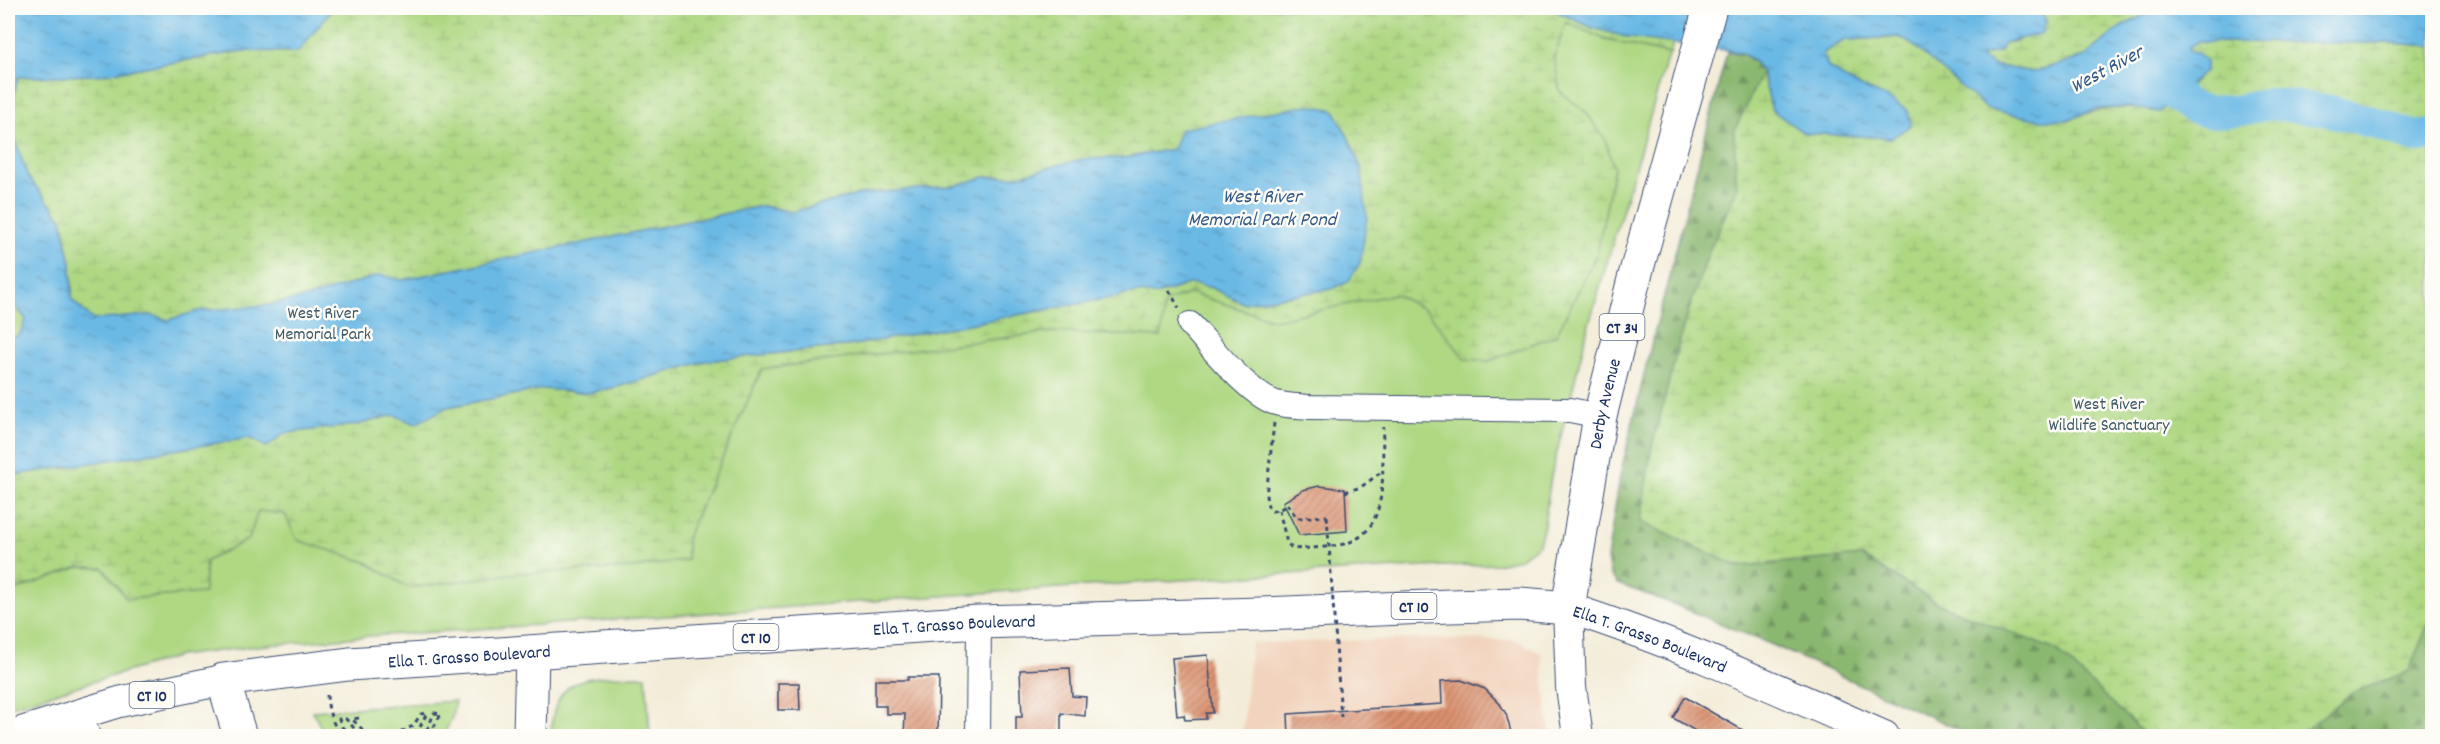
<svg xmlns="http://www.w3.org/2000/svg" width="2440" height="744" font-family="Dekko,sans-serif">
<defs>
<pattern id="forest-firs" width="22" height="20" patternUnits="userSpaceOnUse" patternTransform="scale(1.5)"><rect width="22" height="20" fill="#8bb871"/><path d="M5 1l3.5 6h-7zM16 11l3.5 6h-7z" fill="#719660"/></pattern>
<pattern id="wetland-marsh" width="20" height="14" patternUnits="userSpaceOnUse" patternTransform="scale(1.5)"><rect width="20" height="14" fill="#afd883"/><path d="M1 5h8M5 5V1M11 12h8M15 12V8" fill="none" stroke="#96ba74"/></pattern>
<pattern id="water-ripples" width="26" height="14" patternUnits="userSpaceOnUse" patternTransform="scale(1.5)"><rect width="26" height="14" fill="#6bb9e5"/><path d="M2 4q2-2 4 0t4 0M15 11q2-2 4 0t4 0" fill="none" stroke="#5797bd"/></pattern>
<pattern id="building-hatch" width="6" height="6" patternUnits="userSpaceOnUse" patternTransform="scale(1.5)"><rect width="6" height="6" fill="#db916e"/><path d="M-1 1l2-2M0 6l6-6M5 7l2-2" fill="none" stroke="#b1775e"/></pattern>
</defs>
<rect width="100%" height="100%" fill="#fdfcf7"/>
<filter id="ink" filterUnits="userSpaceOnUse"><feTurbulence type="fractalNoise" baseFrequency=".0167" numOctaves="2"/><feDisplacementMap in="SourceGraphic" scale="12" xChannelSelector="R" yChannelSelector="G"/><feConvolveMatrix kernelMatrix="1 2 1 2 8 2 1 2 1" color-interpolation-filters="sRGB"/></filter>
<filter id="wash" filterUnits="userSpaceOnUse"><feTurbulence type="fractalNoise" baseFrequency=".008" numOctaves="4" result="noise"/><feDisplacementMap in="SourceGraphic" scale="24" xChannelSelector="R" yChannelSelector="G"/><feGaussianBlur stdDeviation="1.35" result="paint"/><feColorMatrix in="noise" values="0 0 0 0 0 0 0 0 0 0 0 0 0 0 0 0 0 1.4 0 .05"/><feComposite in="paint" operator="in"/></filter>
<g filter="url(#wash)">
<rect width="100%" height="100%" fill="#f3ecd8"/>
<!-- built -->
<path fill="#f2d4be" d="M 1418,639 L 1515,640 L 1541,653 L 1550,736 L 1242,736 L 1251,643 Z"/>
<!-- green -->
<path fill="#afd883" stroke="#658470" stroke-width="1.5" d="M 8,8 L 1682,8 L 1588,327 L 1551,476 L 1544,525 L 1539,544 L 1519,559 L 1497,564 C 1121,578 746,613 370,636 L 257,646 L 179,656 L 8,707 Z
M 646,676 L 650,736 L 551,736 C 552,669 594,677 646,676 Z
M 455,701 L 452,718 L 443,736 L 326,736 L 312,711 Z"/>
<!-- forest -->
<path fill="url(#forest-firs)" stroke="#537468" stroke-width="1.5" d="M 1727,52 C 1745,52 1752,58 1762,72 L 1734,132 L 1737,189 L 1710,249 L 1683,328 L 1651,451 L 1641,522 L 1737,566 L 1861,556 L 1941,605 L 2056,650 L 2147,736 L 1973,736 L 1775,646 L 1671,603 L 1618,584 L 1610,575 L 1607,559 L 1620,476 L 1649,354 Z
M 2432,613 L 2432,736 L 2302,736 L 2304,731 L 2352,693 L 2409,671 Z"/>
<!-- wetland -->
<path fill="url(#wetland-marsh)" stroke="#658470" stroke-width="1.5" d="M 154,8 L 213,8 L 191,14 Z
M 333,8 L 1549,8 L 1593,28 L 1630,38 L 1682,8 L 1670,54 L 1606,40 L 1566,22 L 1554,57 L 1560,92 L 1586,112 L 1605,139 L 1614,168 L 1597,254 L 1556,335 L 1489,361 L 1465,359 L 1427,311 L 1395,294 L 1274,320 L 1191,293 L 1165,302 L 1161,337 L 1051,332 L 762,369 L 687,537 L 687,560 L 632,568 L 511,574 L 409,588 L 366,562 L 297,540 L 285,514 L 258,511 L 249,539 L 206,561 L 204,593 L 127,599 L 103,568 L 79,567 L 8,593 L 8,476 L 249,438 L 267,447 L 285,433 L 356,425 L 394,415 L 416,423 L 447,407 L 544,389 L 589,393 L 617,387 L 705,361 L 854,345 L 1137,293 L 1156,295 L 1191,283 L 1212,288 L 1243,303 L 1331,289 L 1348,282 L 1361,168 L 1350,141 L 1334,110 L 1173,149 L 1124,158 L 1082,159 L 1017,176 L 985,177 L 954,186 L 861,194 L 792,212 L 762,206 L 402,280 L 380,275 L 306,298 L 269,305 L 198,311 L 168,320 L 151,315 L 93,320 L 72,300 L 71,264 L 62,219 L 28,177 L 8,119 L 18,77 L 97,75 L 242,51 L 298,51 Z
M 2038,8 L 2158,8 L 2121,27 L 2084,57 L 2033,72 L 1993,65 L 1980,56 L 2004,43 L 2017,41 L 2046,20 Z
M 1900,37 L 1913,45 L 2067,120 C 2103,107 2122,105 2159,112 L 2196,81 L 2189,47 L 2197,42 L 2392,43 L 2432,46 L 2432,613 L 2409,671 L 2352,693 L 2304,731 L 2302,736 L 2147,736 L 2056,650 L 1941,605 L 1861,556 L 1737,566 L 1641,522 L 1651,451 L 1683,328 L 1710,249 L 1737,189 L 1734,132 L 1762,72 L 1772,110 L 1804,133 L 1892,138 L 1888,98 L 1854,84 L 1828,67 L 1823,53 L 1845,40 Z
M 8,297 L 26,319 L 19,336 L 8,337 Z"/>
<!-- water -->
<path fill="url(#water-ripples)" stroke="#4374a2" stroke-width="1.5" d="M 8,8 L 154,8 L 191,14 L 213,8 L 333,8 L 298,52 L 242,51 L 97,75 L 18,77 L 8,120 L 28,177 L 62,219 L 71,264 L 72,300 L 93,320 L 151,315 L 168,320 L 198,311 L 269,305 L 306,298 L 380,275 L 402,280 L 762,206 L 792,212 L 861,194 L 954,186 L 985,177 L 1017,176 L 1082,159 L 1124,158 L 1173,149 L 1181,129 L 1308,105 L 1334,110 L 1350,141 L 1361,168 L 1367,217 L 1360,263 L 1348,282 L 1331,289 L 1243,303 L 1212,288 L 1191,283 L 1156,295 L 1137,293 L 854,345 L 705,361 L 617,387 L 588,393 L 544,389 L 447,407 L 416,424 L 394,415 L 356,425 L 285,433 L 267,447 L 249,438 L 8,476 L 8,337 L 19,336 L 26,319 L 8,297 Z
M 1549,8 L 2038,8 L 2046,20 L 2043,33 L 2004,43 L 2000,51 L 1980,56 L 1993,65 L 2032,72 L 2084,57 L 2121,27 L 2158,8 L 2432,8 L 2432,46 L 2392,43 L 2197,42 L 2189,47 L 2190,52 L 2198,53 L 2206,60 L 2206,70 L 2159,112 L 2132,107 L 2096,109 L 2067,120 L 2040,120 L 1987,109 L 1913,45 L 1900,37 L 1845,40 L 1823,53 L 1828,67 L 1854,84 L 1888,98 L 1908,111 L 1911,125 L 1892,138 L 1804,133 L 1772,110 L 1762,72 L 1752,59 L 1740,52 L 1630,38 L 1593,28 Z"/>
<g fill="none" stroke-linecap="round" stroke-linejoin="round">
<!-- river -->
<path stroke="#6bb9e5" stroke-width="32" d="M 2142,71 L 2191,107 L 2209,112 L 2235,111 L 2271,104 L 2325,110 L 2376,123 L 2415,137 L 2432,134"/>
</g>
<g id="blocks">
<!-- building -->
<path fill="url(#building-hatch)" d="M 1319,486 L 1345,489 L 1347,531 L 1299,535 L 1283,502 L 1303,490 Z
M 1208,655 L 1213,713 L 1206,713 L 1206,719 L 1185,720 L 1184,715 L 1177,716 L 1172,658 Z
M 1070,668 L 1072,696 L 1086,697 L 1085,716 L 1061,713 L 1061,736 L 1016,736 L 1016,717 L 1022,717 L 1020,670 Z
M 908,677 L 939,677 L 938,736 L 904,736 L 905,714 L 886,714 L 886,706 L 875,706 L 875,680 L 908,680 Z
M 1461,680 L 1485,689 L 1500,704 L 1506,714 L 1512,736 L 1289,736 L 1288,714 L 1442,704 L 1441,681 Z
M 778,683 L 799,683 L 800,710 L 778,710 Z
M 1685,697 L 1753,736 L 1704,736 L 1673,718 Z"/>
</g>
</g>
<g filter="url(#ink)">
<use href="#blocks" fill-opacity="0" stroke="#3b4b70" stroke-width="1.5"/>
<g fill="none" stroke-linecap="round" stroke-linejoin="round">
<!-- minor casing -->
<g stroke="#3b4b70" stroke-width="26">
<path id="minor" d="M 1190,324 C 1211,346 1249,395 1276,403 C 1286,406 1299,406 1309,407 L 1570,410 L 1600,416
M 81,714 L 88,736
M 978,736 L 979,622"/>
</g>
<!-- major casing -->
<g stroke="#3b4b70" stroke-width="32">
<g id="major">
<path d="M 8,736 L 119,702 L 223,680"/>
<path id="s1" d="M 1578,736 L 1571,687 L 1568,608 C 1677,643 1780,690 1884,736"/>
</g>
</g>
<!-- highway casing -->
<g stroke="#3b4b70" stroke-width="35">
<g id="highway">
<path id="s2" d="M 240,736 L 223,680 L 349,664 L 979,622 L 1261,614 L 1450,606 L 1520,604 L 1568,608 L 1600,416 L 1633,283 L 1710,8"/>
<path d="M 530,736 L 532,652"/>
</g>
</g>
<!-- path -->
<path stroke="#3b4b70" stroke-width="3" stroke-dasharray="4.5 4.5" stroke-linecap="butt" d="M 1169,290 L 1179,308
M 1274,423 L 1266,496 L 1268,506 L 1272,511 L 1279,510 L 1285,506
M 1345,492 L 1361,487 L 1380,473
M 1287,504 L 1297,518 L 1327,516
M 1279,510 L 1287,543 L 1293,549 C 1308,548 1324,548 1339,545 C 1393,536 1381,468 1383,427
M 327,695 C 328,711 332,724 342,736
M 359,718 L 352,719 L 364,731 L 378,736
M 351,736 L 342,727 L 339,719 L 346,719 L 361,736
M 393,736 L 413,726 L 421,714 L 427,713 L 420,727 L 409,736
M 420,736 L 428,728 L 434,713 L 441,714 L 429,736"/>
<!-- minor -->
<use href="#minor" stroke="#fff" stroke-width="24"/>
<!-- major -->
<use href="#major" stroke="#fff" stroke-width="30"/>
<!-- highway -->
<use href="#highway" stroke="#fff" stroke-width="33"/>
<!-- path-bridge -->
<path stroke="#3b4b70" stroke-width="3" stroke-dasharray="4.5 4.5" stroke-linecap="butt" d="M 1327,516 L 1341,717"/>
</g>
</g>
<g text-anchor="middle" stroke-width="5" stroke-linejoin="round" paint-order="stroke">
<!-- shield labels -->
<g fill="#fdfcf7" stroke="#5f6c8c" stroke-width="1.5">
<rect x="1599.5" y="314" width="45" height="26" rx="4.5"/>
<rect x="1391.5" y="593" width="45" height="26" rx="4.5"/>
<rect x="733.5" y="624" width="45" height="26" rx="4.5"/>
<rect x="129.5" y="682" width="45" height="26" rx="4.5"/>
</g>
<g font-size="16" font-weight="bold" fill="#1b2f5e">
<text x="1622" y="333">CT 34</text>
<text x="1414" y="612">CT 10</text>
<text x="756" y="643">CT 10</text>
<text x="152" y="701">CT 10</text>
</g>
<!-- park labels -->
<g font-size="18" fill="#405967" stroke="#fdfcf7">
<text x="323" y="318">West River<tspan x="323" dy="21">Memorial Park</tspan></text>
<text x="2109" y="409">West River<tspan x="2109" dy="21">Wildlife Sanctuary</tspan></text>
</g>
<!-- street labels -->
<g font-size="18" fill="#1b2f5e" stroke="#fdfcf7">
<text dy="6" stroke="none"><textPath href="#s2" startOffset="1614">Derby Avenue</textPath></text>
<text dy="6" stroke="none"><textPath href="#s2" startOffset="792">Ella T. Grasso Boulevard</textPath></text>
<text dy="6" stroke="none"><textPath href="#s1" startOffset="216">Ella T. Grasso Boulevard</textPath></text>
<text dy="6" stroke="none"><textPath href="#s2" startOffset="306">Ella T. Grasso Boulevard</textPath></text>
</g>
<!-- water labels -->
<g font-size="20" font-style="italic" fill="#335886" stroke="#fdfcf7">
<text transform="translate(2106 68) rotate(-28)" y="7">West River</text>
<text x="1262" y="202">West River<tspan x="1262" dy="23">Memorial Park Pond</tspan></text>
</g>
</g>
<!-- margin -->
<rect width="2440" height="744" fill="none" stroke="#fdfcf7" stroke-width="30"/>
</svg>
